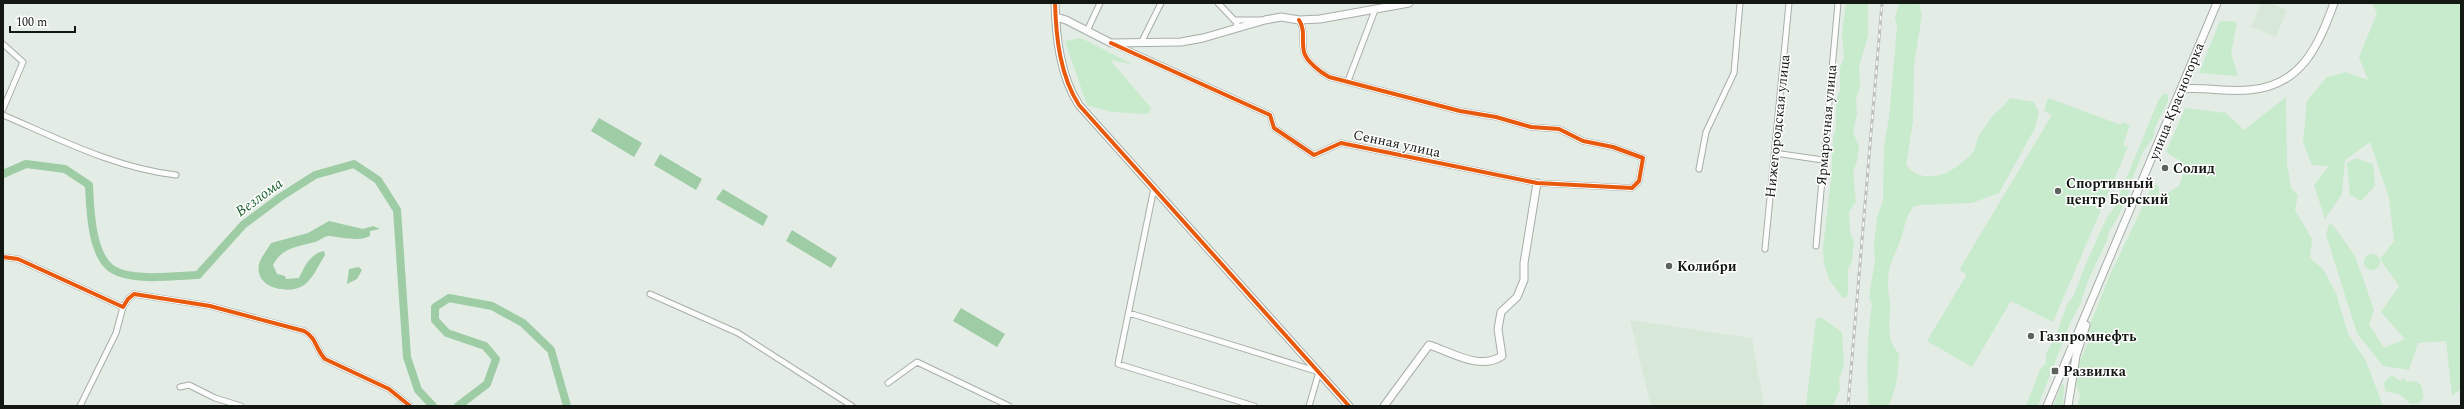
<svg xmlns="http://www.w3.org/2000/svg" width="2464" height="409" font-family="Spectral,serif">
<rect width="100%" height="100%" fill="#e4ede5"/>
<!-- built -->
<path fill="#d7e8d9" d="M 2261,3 L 2270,3 L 2287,10 L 2276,37 L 2251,27 Z
M 1630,320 L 1752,338 L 1764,406 L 1651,406 Z"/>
<!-- green -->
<path fill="#c8eacd" d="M 1846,3 L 1868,3 L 1868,36 L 1859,67 L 1860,87 L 1856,99 L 1857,114 L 1853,132 L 1859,147 L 1857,161 L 1853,172 L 1856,202 L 1849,212 L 1850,233 L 1854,241 L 1852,261 L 1848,269 L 1848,293 L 1846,298 L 1842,297 L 1830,281 L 1824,264 L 1823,248 L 1831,179 L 1833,138 L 1836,127 L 1836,100 L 1840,90 L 1840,67 L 1844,58 L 1842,33 Z
M 1899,3 L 1919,3 L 1922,15 L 1914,65 L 1913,122 L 1906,165 C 1925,188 1956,172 1972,153 C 1976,149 1976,141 1979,136 C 1982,130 1987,124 1991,118 C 1996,111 2005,106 2010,98 L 2034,102 L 2039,112 L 2035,128 L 1999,193 L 1972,203 L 1920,205 L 1913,207 C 1905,218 1904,231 1899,244 C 1893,259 1889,264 1888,281 C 1887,291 1891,302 1890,311 C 1889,329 1887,340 1899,354 C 1898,373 1897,390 1888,406 L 1869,406 C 1866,372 1867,338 1872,304 L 1869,297 L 1875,260 L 1874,245 L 1877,218 L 1883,200 L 1884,145 L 1889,118 L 1897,27 L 1895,18 Z
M 2372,3 L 2461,3 L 2461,304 L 2459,308 L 2461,318 L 2461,389 L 2452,396 L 2446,341 L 2418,343 L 2409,370 L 2383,366 L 2357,333 L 2326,235 L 2329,224 L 2333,225 L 2355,256 L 2374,310 L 2369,324 L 2384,348 L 2405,339 L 2381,312 L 2399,286 L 2380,259 L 2394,241 L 2389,198 L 2370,142 L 2345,160 L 2342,194 L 2325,219 L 2314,185 L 2329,166 L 2312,165 L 2303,142 L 2307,101 L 2327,77 L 2346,72 L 2368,80 L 2359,57 L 2377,13 Z
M 2220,21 L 2237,22 L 2231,53 L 2238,76 L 2199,73 Z
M 1081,38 L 1134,65 L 1110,60 L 1151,108 L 1148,114 L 1111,112 L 1087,105 L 1065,41 Z
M 2164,93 L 2168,95 L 2168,101 L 2155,128 L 2153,138 L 2143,152 L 2134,174 L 2130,190 L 2119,215 L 2109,232 L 2107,240 L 2088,281 L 2080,305 L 2071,321 L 2038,406 L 2026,406 L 2040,370 L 2046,363 L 2046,354 L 2055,337 L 2067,305 L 2073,297 L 2088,259 L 2107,217 L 2114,208 L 2159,99 Z
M 2286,97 L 2287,163 L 2291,188 L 2298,195 L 2295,210 L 2312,239 L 2310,258 L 2323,269 L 2336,293 L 2348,334 L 2366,361 L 2383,406 L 2077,406 L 2080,395 L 2076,385 L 2079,364 L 2088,342 L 2088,330 L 2109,277 L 2152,187 L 2157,184 L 2159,188 L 2159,195 L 2164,195 L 2179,186 L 2183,174 L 2182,162 L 2166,152 L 2185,108 L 2226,113 L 2244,130 Z
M 2048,98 L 2121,125 L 2123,122 L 2130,125 L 2123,145 L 2128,147 L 2053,322 L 2011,301 L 1972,367 L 1927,341 L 1966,276 L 1966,274 L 1959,270 L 2052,115 L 2044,111 Z
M 2356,158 L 2373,164 L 2375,186 L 2361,201 L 2350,195 L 2347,163 Z
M2364 262a8 8 0 1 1 16 0a8 8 0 1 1-16 0Z
M 1820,317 L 1842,332 L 1844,364 L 1839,380 L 1840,389 L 1833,406 L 1806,406 L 1816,319 Z
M 2391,375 L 2400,381 L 2403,378 L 2408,382 L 2416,381 L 2421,385 L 2424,398 L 2419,403 L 2411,404 L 2399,394 L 2385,391 L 2384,383 Z
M 2062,384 L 2064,385 L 2063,406 L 2053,406 Z"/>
<!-- water -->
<path fill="#9dcca5" d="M 599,118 L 642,143 L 634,157 L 591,131 Z
M 660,154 L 702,179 L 696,190 L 654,165 Z
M 723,189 L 768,216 L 763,226 L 716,199 Z
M 329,221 L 363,229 L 373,226 L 380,229 L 370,231 L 370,236 C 360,242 340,237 329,236 C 324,236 319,241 315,242 C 298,247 282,247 273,265 L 277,274 L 285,276 L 286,279 L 299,278 C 304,267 311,253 324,251 L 325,255 C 319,264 313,279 304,285 C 292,294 263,290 259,273 C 256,261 266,253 271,243 L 308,233 Z
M 792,230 L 837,258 L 831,268 L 786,241 Z
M 359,267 L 362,270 L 357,279 L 347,284 L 349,269 Z
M 961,308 L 1005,334 L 997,347 L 953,321 Z"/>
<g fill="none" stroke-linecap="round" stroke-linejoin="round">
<!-- river -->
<path stroke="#9dcca5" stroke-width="8" d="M 3,174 L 26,164 L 65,169 L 89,185 C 90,207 91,255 112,269 C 132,282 175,276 198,275 L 243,225 L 279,198 L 315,175 L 354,164 L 378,180 L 397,210 L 407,357 L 418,390 L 433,406
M 458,406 L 487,384 L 496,359 L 485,346 L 447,333 L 435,320 L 435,307 L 449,298 L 492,306 L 523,323 L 551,350 L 567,406"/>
<!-- street casing -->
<g stroke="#a7aea8" stroke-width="7">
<path id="street" d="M 1218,3 L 1237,23 L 1236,28
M 1234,20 L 1261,20
M 1087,31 L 1100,3
M 1142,41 L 1161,3
M 3,44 L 23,62 L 3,109
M 1114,44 L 1270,115 L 1274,128 L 1314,155 L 1341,143 L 1537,183 L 1632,188 L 1639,181 L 1643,158 L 1613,147 L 1583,141 L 1559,129 L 1531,127 L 1496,117 L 1460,111 L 1329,77 C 1320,72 1306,61 1304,52 C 1301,40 1306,31 1299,20
M 1348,81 L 1375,10
M 3,115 C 59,139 115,168 176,175
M 1775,153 L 1823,160
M 1699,169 L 1706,132 L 1734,73 L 1740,3
M 1154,188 L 1118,364 L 1254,406
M 1816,246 L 1838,3
M 1765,249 L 1789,3
M 3,257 L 18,259 L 123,307 L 128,299 L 134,294 L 210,306 L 304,331 C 316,337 316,350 325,359 L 389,389 L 410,406
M 650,294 L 738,333 L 852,406
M 1129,313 L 1319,372 L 1309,406
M 888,383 L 917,362 L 1009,406
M 180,387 L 189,385 L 215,398 L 241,406
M 80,406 L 116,333 L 123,307"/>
</g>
<!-- secondary casing -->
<g stroke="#a7aea8" stroke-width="9">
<path id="secondary" d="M 1055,3 C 1056,37 1060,76 1079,105 L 1349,406
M 1056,17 L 1066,20 L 1111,43 L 1181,42 L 1203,38 L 1265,20 L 1281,17 L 1299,20 L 1320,19 L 1409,3
M 2181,89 C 2204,87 2226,92 2249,90 C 2301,86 2318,47 2334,3
M 1384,406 L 1429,345 C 1452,352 1479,371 1502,356 L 1498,329 L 1501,312 L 1517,297 L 1524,280 L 1524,263 L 1537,183
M 2047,406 L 2217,3
M 2068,406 L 2076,356 L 2086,325"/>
</g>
<!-- street -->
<use href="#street" stroke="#fbfcfb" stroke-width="5"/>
<!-- secondary -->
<use href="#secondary" stroke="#fbfcfb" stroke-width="7"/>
<!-- rail casing -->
<g stroke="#bec0be" stroke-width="3">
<path id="rail" d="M 1848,406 L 1882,3"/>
</g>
<!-- rail -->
<use href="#rail" stroke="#fff" stroke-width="1.5" stroke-dasharray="4.5" stroke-linecap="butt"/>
<!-- cycleway casing -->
<g stroke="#fff" stroke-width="6">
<path id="cycleway" d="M 1055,3 C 1056,37 1060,76 1079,105 L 1349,406
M 1111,43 L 1270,115 L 1274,128 L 1314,155 L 1341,143 L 1537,183 L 1632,188 L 1639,181 L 1643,158 L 1613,147 L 1583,141 L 1559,129 L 1531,127 L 1496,117 L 1460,111 L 1329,77 C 1320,72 1306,61 1304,52 C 1301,40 1306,31 1299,20
M 3,257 L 18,259 L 123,307 L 128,299 L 134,294 L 210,306 L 304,331 C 316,337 316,350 325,359 L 389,389 L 410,406"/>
</g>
<!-- cycleway -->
<use href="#cycleway" stroke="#e8590c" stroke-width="4"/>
</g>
<!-- markers -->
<g fill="#5c635c" stroke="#fff" stroke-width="1.5">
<circle cx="2165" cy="168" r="4"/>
<circle cx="2058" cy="191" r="4"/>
<circle cx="1669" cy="266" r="4"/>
<circle cx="2031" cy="336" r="4"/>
<rect x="2051" y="367" width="8" height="8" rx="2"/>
</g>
<g text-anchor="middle" stroke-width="3" stroke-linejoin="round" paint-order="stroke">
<!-- street labels -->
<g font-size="14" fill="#131813" stroke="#fff">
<text transform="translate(2176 101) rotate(-68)" y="5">улица Красногорка</text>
<text transform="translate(1826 125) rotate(-85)" y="5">Ярмарочная улица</text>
<text transform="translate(1777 126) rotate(-84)" y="5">Нижегородская улица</text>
<text transform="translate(1397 143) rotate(12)" y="5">Сенная улица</text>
</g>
<!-- poi labels -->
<g font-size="14" font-weight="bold" fill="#131813" stroke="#fff" text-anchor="start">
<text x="2173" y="173">Солид</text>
<text x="2066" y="188">Спортивный<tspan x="2066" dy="16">центр Борский</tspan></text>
<text x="1677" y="271">Колибри</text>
<text x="2039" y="341">Газпромнефть</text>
<text x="2063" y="376">Развилка</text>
</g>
<!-- water labels -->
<g font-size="15" font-style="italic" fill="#1b5f2e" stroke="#fff">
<text transform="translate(259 197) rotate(-36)" y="5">Везлома</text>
</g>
</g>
<!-- border -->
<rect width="2464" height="409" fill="none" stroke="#131813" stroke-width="8"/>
<!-- scale -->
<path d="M10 26v6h65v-6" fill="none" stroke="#131813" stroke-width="2"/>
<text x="16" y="26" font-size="12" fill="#131813" stroke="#ffffff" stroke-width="3" paint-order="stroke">100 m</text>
</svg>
